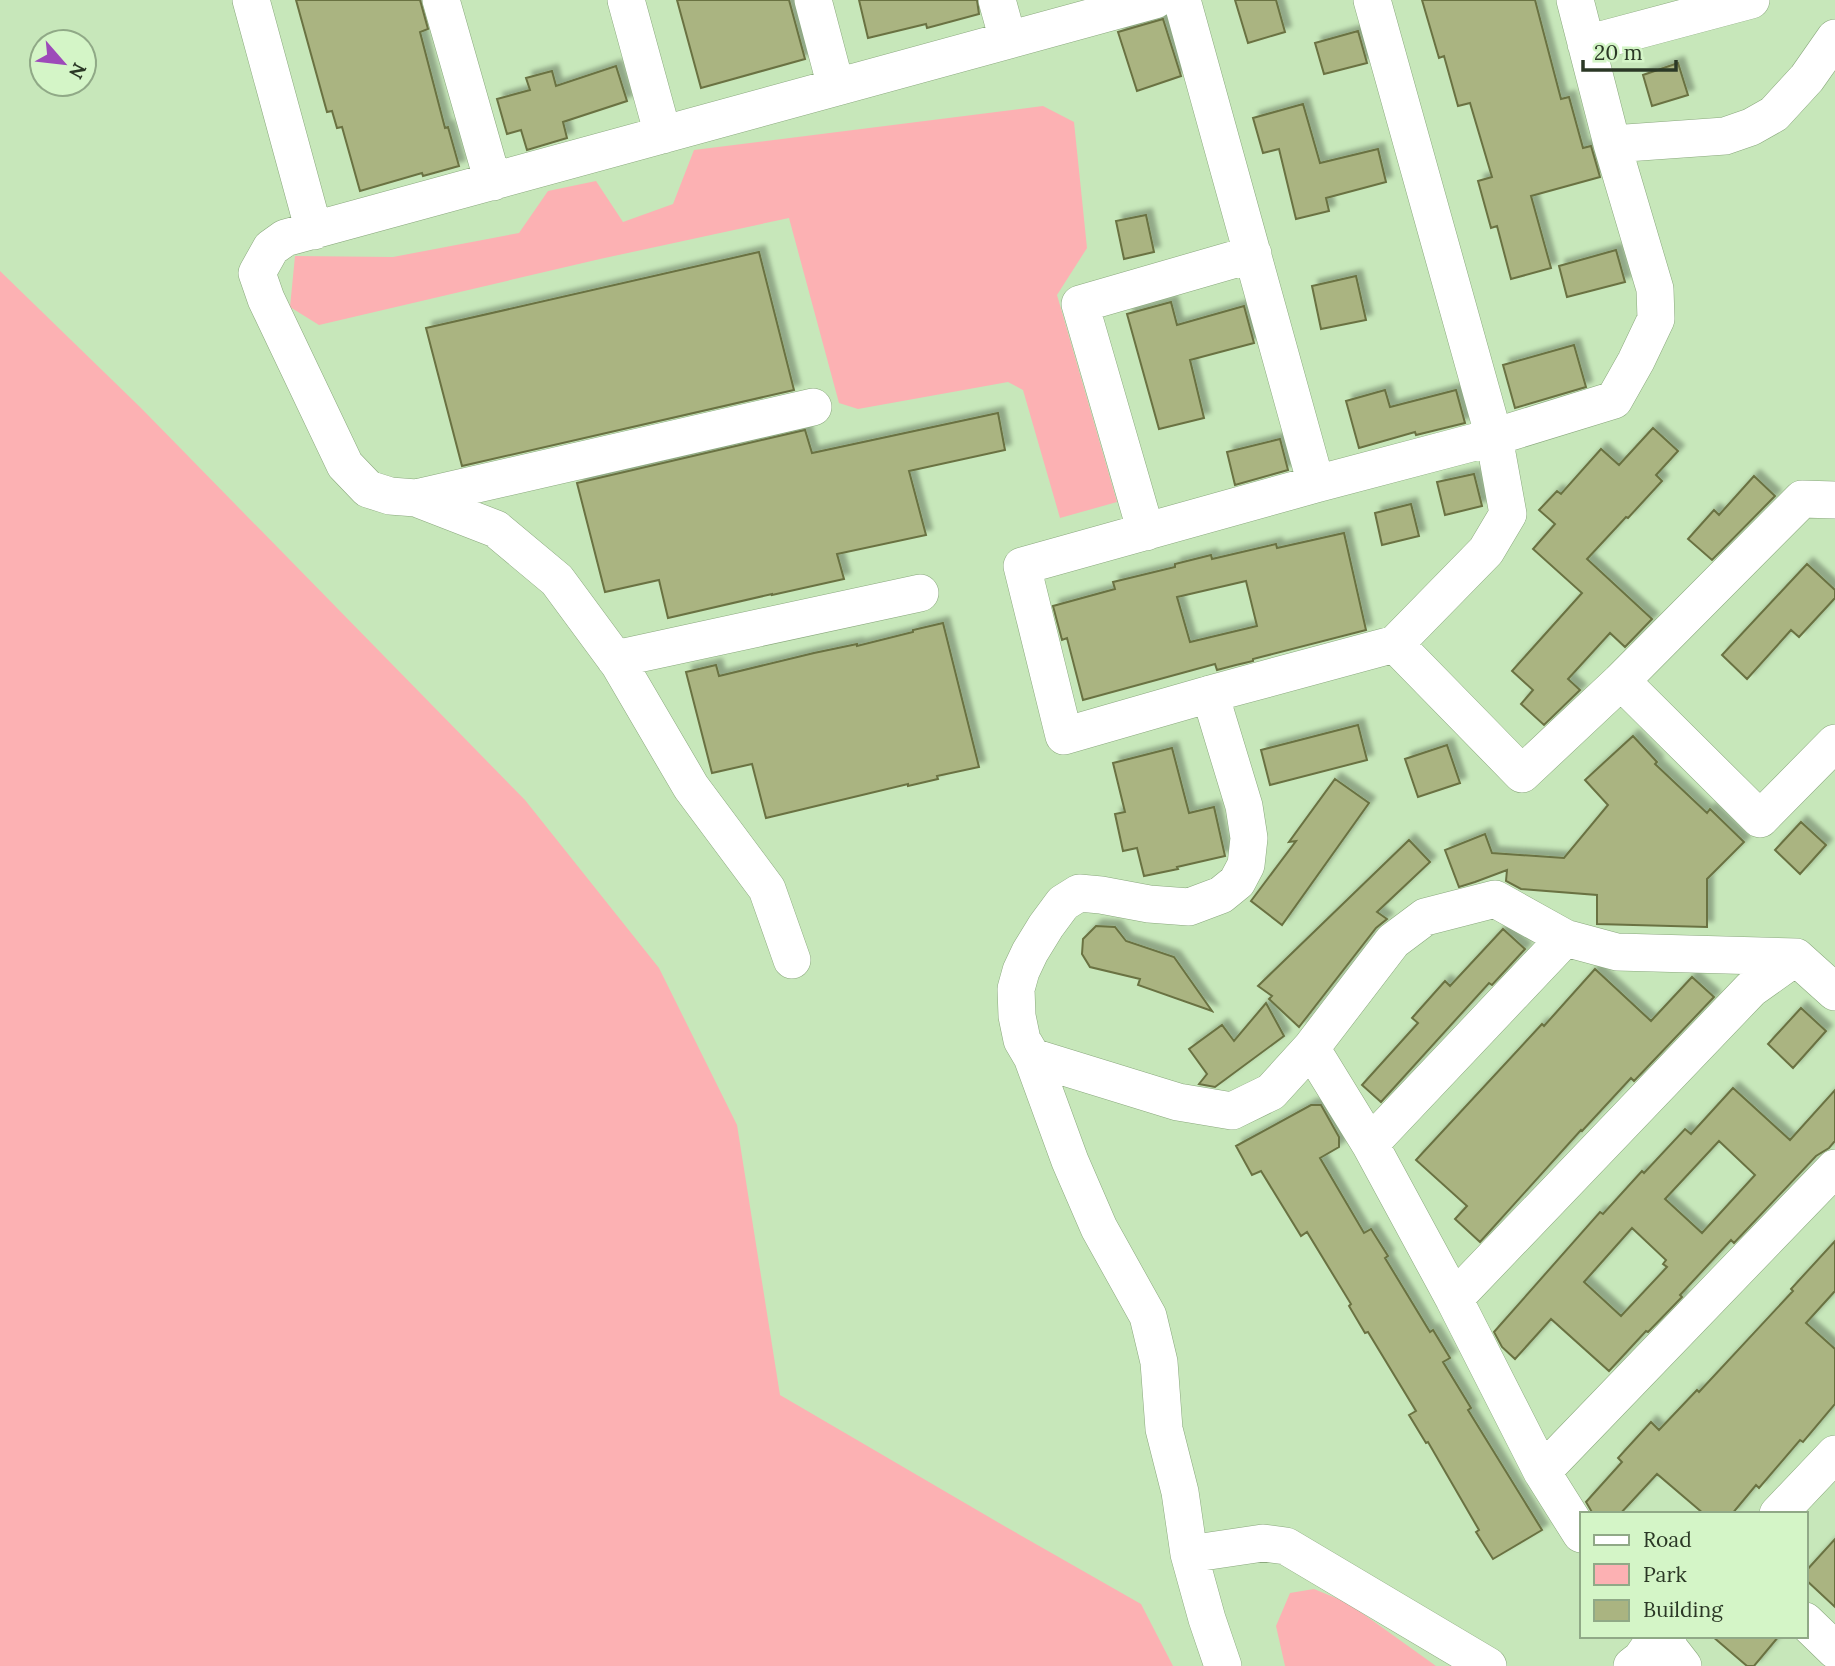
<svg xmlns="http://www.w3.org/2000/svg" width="1835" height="1666" font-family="Lora,serif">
<defs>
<filter id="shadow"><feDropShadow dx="6" dy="-6" stdDeviation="2" flood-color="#0004"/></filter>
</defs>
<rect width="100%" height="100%" fill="#c7e7ba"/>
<!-- green -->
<path fill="#fcb1b3" d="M 1043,106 L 1074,122 L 1087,248 L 1057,295 L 1117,502 L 1060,518 L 1023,390 L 1008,382 L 858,409 L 839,403 L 789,218 L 600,259 L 319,325 L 290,307 L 295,256 L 393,257 L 519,233 L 548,191 L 596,181 L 623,222 L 673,204 L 694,150 Z
M 0,271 L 141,408 L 525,800 L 659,968 L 737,1125 L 780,1395 L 1006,1527 L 1141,1604 L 1173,1666 L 0,1666 Z
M 1314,1589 L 1348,1603 L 1436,1666 L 1285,1666 L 1276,1626 L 1290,1593 Z"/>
<!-- building -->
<path fill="#aab481" stroke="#6a7242" stroke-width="2" fill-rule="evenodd" filter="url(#shadow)" d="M 296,0 L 420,0 L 428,29 L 420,32 L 445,128 L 448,127 L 459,166 L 423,176 L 422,173 L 360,191 L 342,127 L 337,128 L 332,111 L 327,112 Z
M 677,0 L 789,0 L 805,59 L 701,88 Z
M 859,0 L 977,0 L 979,14 L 927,28 L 926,24 L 868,38 Z
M 1235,0 L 1276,0 L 1285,32 L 1248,43 Z
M 1422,0 L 1535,0 L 1561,99 L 1569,97 L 1583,148 L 1591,146 L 1600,177 L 1531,196 L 1551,268 L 1511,279 L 1497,226 L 1491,228 L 1478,181 L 1492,177 L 1470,103 L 1458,106 L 1444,56 L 1439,58 Z
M 1163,19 L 1181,76 L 1137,91 L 1118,32 Z
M 1358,31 L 1367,63 L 1324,74 L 1315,43 Z
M 1678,63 L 1688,95 L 1652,106 L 1643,75 Z
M 616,66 L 627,101 L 563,122 L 567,138 L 527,150 L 521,130 L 507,134 L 497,99 L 530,90 L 526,78 L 552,71 L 556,86 Z
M 1303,104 L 1320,163 L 1378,149 L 1386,182 L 1326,198 L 1329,211 L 1296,219 L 1279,149 L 1263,153 L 1253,118 Z
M 1146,215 L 1154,252 L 1124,259 L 1116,221 Z
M 1616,250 L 1625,282 L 1567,297 L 1559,266 Z
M 759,252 L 794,390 L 462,466 L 426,328 Z
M 1356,276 L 1366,320 L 1321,329 L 1312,286 Z
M 1171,302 L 1177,325 L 1244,306 L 1254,343 L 1190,360 L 1204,418 L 1159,429 L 1127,314 Z
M 1574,345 L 1586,387 L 1515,408 L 1503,365 Z
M 1385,390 L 1390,407 L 1456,390 L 1465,423 L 1416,435 L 1415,432 L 1359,448 L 1346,401 Z
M 998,413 L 1005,450 L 909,471 L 926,535 L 837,554 L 844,579 L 772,595 L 772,594 L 668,618 L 659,580 L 605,592 L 577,483 L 805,430 L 812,453 Z
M 1653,428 L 1678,451 L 1656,475 L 1662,481 L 1628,518 L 1626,517 L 1587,559 L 1652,619 L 1625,647 L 1610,633 L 1568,679 L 1580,690 L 1544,725 L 1521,704 L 1533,690 L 1512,671 L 1582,593 L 1533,549 L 1555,524 L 1539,510 L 1557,491 L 1561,494 L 1601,449 L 1619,465 Z
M 1280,439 L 1288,470 L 1235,485 L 1227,452 Z
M 1474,474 L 1482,506 L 1445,515 L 1437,482 Z
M 1754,476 L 1775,496 L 1712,560 L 1688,539 L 1714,510 L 1719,515 Z
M 1411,504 L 1419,536 L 1382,545 L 1375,513 Z
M 1344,533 L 1366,630 L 1253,659 L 1253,661 L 1236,665 L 1217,670 L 1215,664 L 1083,700 L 1067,638 L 1062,640 L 1053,606 L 1115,589 L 1113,582 L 1175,567 L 1175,564 L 1211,555 L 1212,559 L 1276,544 L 1277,548 ZM 1246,581 L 1257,626 L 1190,642 L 1177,597 Z
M 1807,564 L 1835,590 L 1835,598 L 1799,637 L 1791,630 L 1747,679 L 1722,655 Z
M 943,623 L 979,767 L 937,776 L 938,779 L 908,786 L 908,784 L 766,818 L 752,764 L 712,773 L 686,672 L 716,665 L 719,676 L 814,653 L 857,644 L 857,646 L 913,632 L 913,630 Z
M 1358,725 L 1367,760 L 1270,785 L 1261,750 Z
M 1633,736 L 1657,762 L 1655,764 L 1707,813 L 1710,809 L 1744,842 L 1707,879 L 1707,927 L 1597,924 L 1597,895 L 1521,889 L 1506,881 L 1507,870 L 1475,882 L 1459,887 L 1445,850 L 1485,834 L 1492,853 L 1564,858 L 1608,805 L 1585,780 Z
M 1447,745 L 1460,783 L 1418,797 L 1405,759 Z
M 1172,748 L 1189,813 L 1214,807 L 1225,856 L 1177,867 L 1178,869 L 1144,876 L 1137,848 L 1123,851 L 1115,814 L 1125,812 L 1113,763 Z
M 1335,779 L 1369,803 L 1282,925 L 1251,901 L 1296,841 L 1289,842 Z
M 1801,822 L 1826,845 L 1800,874 L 1775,850 Z
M 1409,840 L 1430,862 L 1377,912 L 1387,919 L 1376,928 L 1299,1027 L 1269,999 L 1272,996 L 1258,986 Z
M 1096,926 L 1115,927 L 1126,941 L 1174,957 L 1212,1011 L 1138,985 L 1140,979 L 1090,967 L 1082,954 L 1083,939 Z
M 1503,929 L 1525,949 L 1492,985 L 1489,983 L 1381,1102 L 1362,1085 L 1418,1023 L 1412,1018 L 1445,981 L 1450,986 Z
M 1595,969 L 1651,1021 L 1692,977 L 1714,997 L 1634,1081 L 1631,1078 L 1582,1131 L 1581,1130 L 1480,1242 L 1455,1219 L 1467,1206 L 1416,1160 L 1542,1024 L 1544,1026 Z
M 1266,1003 L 1284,1036 L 1215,1087 L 1199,1084 L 1207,1074 L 1189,1049 L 1222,1025 L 1234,1041 Z
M 1801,1008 L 1826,1031 L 1793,1068 L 1768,1044 Z
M 1733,1088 L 1790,1140 L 1835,1090 L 1835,1141 L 1829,1148 L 1816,1156 L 1734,1243 L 1731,1240 L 1680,1295 L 1682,1297 L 1648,1332 L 1646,1331 L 1609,1371 L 1551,1319 L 1515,1359 L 1502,1347 L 1494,1332 L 1600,1212 L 1603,1214 L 1642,1171 L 1644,1173 L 1685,1129 L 1691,1134 ZM 1719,1141 L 1755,1175 L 1702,1233 L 1665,1199 ZM 1632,1228 L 1666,1260 L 1663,1264 L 1667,1267 L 1621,1316 L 1584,1282 Z
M 1311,1105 L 1321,1105 L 1339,1137 L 1339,1147 L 1320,1158 L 1364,1233 L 1371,1229 L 1388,1256 L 1385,1258 L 1430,1332 L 1433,1330 L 1450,1358 L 1443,1362 L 1471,1408 L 1468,1410 L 1542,1530 L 1493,1559 L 1476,1532 L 1479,1530 L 1428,1442 L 1426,1443 L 1409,1415 L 1416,1411 L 1368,1332 L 1365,1333 L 1349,1306 L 1351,1304 L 1307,1232 L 1301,1236 L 1261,1171 L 1252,1175 L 1236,1146 Z
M 1835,1241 L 1835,1291 L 1806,1323 L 1835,1349 L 1835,1404 L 1803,1442 L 1800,1440 L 1759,1488 L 1756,1485 L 1732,1514 L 1704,1514 L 1657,1474 L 1620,1514 L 1593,1514 L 1586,1502 L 1622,1462 L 1618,1458 L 1651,1422 L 1659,1430 L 1697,1390 L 1699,1392 L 1793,1291 L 1791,1289 Z
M 1835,1539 L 1835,1607 L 1805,1579 L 1805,1572 Z
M 1712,1636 L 1779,1636 L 1754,1666 L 1747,1666 Z"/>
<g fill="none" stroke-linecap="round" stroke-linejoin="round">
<!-- street casing -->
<g stroke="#8aa87d" stroke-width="38">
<path id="street" d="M 251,0 L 314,231
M 441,0 L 493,182
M 626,0 L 663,135
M 813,0 L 836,87
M 997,0 L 1008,40
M 1182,0 L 1316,484
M 1372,0 L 1494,437 L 1508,514 L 1486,551 L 1395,644 L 1210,694 L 1064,736 L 1022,566 L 1316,484 L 1494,437 L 1614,400 L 1636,361 L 1656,319 L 1655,289 L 1612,144 L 1575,0
M 1586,44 L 1751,0
M 1612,144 L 1725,136 L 1751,127 L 1774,114 L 1807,78 L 1835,38
M 416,498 L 813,407
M 1146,532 L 1080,304 L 1253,254
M 1395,644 L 1522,774 L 1621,681 L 1802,499 L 1835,500
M 615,659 L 920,593
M 1621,681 L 1760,819 L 1835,743
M 1210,694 L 1244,806 L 1249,838 L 1246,865 L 1237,882 L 1221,895 L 1189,907 L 1149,904 L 1101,895 L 1079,893 L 1063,903 L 1046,926 L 1030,952 L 1021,971 L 1016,989 L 1017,1016 L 1022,1040 L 1032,1057 L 1070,1161 L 1099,1228 L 1148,1316 L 1159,1362 L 1164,1429 L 1180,1492 L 1189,1554 L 1207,1619 L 1223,1666
M 792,960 L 767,889 L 691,787 L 619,664 L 557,580 L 496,529 L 416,498 L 390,496 L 368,489 L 345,465 L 266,299 L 257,273 L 271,248 L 285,238 L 1155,0
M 1311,1048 L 1370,1144 L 1454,1299 L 1542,1472 L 1581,1534
M 1032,1057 L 1178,1102 L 1232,1111 L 1271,1092 L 1311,1048 L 1393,941 L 1425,917 L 1495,899 L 1565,938 L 1617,952 L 1796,957 L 1835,992
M 1370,1144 L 1565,938
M 1454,1299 L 1751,989 L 1796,957
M 1542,1472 L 1835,1168
M 1778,1514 L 1835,1454
M 1189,1554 L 1263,1543 L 1286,1546 L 1488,1666
M 1805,1621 L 1835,1650
M 1666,1636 L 1669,1648 L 1683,1666
M 1632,1666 L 1641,1659 L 1657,1636"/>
</g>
<!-- street -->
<use href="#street" stroke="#fff" stroke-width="37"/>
</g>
<!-- legend -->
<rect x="1580" y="1512" width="228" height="126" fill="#d4f5c7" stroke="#90a987" stroke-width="2"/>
<rect x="1594" y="1535" width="35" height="10" fill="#ffffff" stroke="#90a987" stroke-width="2"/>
<text x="1643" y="1547" font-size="21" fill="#2b3826">Road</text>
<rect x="1594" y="1564" width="35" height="21" fill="#fcb1b3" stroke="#90a987" stroke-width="2"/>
<text x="1643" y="1582" font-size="21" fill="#2b3826">Park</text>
<rect x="1594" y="1600" width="35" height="21" fill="#aab481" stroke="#90a987" stroke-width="2"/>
<text x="1643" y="1617" font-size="21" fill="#2b3826">Building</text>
<!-- north arrow -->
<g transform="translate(63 63) rotate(118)"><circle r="33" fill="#d4f5c7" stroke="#90a987" stroke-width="2"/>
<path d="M0-5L12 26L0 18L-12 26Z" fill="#9d4ab9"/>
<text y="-10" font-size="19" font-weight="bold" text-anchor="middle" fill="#2b3826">N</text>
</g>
<!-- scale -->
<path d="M1583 60v10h93v-10" fill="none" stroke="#2b3826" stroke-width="3.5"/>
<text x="1594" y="60" font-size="21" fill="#2b3826" stroke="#d4f5c7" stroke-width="5" paint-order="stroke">20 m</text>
</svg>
